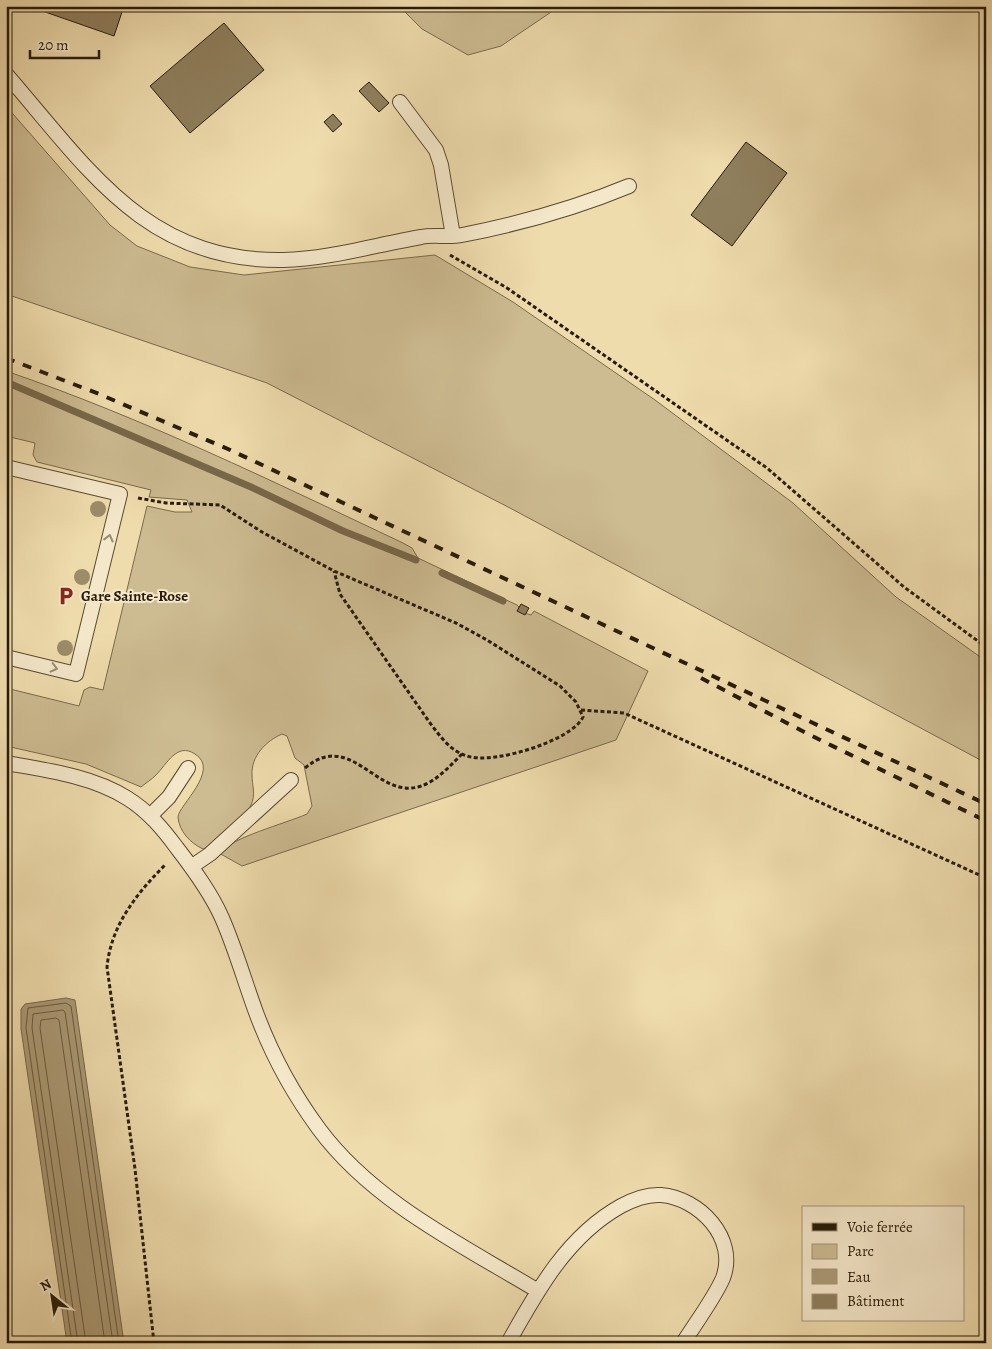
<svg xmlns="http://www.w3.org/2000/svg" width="992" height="1349" font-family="Alegreya,serif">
<rect width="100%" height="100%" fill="#efdcad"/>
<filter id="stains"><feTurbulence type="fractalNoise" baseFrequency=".004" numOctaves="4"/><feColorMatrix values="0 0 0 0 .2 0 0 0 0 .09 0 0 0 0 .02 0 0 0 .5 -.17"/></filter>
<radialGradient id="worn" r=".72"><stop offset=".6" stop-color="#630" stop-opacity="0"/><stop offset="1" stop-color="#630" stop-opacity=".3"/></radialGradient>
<!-- green -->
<path fill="#cdbb91" stroke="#7a6a4c" d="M 399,6 L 560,6 L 501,46 L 468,55 L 422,29 Z
M 6,106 L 110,225 L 137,246 L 190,267 L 244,275 L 435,255 L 513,302 L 655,400 L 793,503 L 896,597 L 986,661 L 986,763 L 510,508 L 267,383 L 6,294 Z
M 6,371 C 143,418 272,481 403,543 L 412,548 L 418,558 L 517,605 L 519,607 L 518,611 L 531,615 L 534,611 L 648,671 L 616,740 L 242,866 L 219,853 C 233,837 284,824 307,814 L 312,806 L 304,765 L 295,758 L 287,736 L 282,734 C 266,741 251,756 252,775 C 252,785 256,795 251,805 C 247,815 235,823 227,831 C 220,838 213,846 203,849 C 190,843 179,831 178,817 C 178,806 221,770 195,754 C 177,742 167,764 156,775 C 152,779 146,783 141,787 L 86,764 L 6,746 L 6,688 L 79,706 L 84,690 L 90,687 L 103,690 L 147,506 L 175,512 L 192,512 L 187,500 L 149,497 L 151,490 L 37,462 L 33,455 L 35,443 L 6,436 Z"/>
<!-- water -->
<path fill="#ab9a75" stroke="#776749" d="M 66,998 L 75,1000 L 124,1343 L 67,1343 L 21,1029 L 21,1009 L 25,1004 Z"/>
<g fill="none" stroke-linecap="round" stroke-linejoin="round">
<!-- shore -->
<path stroke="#6a5a3e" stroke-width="1" d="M 72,1343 L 26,1028 L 28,1008 L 66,1003 L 71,1006 L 119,1343
M 78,1343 L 32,1028 L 33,1014 L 63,1010 L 65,1012 L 113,1343
M 86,1343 L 40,1028 L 41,1020 L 56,1018 L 59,1020 L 105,1343"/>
<!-- stream -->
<path stroke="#776749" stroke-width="7" d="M 6,382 L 251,487 L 343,531 L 416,560
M 442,573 L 503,601"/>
</g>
<!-- building -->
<path fill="#8f7f5d" stroke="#281a07" d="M 28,6 L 124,6 L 114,36 Z
M 224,23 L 264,70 L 190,133 L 150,86 Z
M 369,82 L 389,103 L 379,112 L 359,91 Z
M 333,114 L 342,124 L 333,132 L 324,122 Z
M 746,142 L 787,173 L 732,246 L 691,215 Z
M 521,604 L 529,608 L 525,615 L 517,611 Z"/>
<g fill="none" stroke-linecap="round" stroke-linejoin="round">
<!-- service casing -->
<g stroke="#5a4a30" stroke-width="16">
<path id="service" d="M 6,74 C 87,167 145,262 283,260 C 329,259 375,245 421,237 C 434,234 448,238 462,235 C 518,224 576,208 629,186
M 400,102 L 436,150 L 441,165 L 453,236
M 6,467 L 120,494 L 76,674 L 6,657
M 6,763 C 46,770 92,776 127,798 C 148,811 163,829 177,848 C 194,870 211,893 222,918 C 236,950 245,983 257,1015 C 272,1055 294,1095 319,1129 C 373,1202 462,1245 538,1291
M 150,816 L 169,797 L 188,768
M 191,867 L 210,854 L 291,780
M 508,1343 C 537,1291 567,1236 621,1206 C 632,1200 647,1194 661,1195 C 699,1198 738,1238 723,1278 C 715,1297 695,1324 683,1343"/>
</g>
<!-- path -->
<path stroke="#281a07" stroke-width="3" stroke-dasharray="4 2.5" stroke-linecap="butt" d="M 450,255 L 507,288 L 767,468 L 904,587 L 986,647
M 138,498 L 166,503 L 220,505 L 262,532 L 334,571 L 456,623 L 487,640 L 560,686 L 576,702 L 583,717 C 572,741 492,765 467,756 C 450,751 440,736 430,723 L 340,594 L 334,571
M 581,710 L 624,713 L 986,878
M 305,768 C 355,726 380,811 430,782 C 442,775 452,764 462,754
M 154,1343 L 135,1169 L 107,967 C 111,925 137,893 166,864"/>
<!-- service -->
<use href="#service" stroke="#f5e8ca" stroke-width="14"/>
<!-- rail -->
<path stroke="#281a07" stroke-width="4" stroke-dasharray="9 9" stroke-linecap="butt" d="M 6,358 L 99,394 L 228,449 L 986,804
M 701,678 L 808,734 L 986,821"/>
</g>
<!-- trees -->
<g fill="#9d8c68">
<circle cx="98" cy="509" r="8"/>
<circle cx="82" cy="577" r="8"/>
<circle cx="65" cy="648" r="8"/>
</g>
<!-- one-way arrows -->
<defs><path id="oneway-chevron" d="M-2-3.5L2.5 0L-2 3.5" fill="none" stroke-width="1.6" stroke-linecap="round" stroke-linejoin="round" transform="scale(1.25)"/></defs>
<g stroke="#998b72">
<use href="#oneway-chevron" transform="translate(109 538) rotate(-76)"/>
<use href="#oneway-chevron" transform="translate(54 668) rotate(14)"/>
</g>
<!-- icons -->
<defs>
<g id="parking-bare" transform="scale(1.5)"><path d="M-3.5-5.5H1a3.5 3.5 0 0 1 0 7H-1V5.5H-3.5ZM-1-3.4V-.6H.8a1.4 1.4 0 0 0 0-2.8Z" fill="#8f2418" stroke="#f5e8ca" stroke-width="2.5" paint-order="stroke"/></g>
</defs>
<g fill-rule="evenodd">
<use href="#parking-bare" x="66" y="596"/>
</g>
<g text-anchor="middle" stroke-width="4" stroke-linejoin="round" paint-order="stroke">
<!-- poi labels -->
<g font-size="15" font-weight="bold" fill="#281a07" stroke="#f5e8ca" text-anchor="start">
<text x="81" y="601">Gare Sainte-Rose</text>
</g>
</g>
<!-- margin -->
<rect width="992" height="1349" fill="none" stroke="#efdcad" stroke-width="25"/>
<rect x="8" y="8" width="977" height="1334" fill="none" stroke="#281a07" stroke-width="2.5"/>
<rect x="12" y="12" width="967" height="1324" fill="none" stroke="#281a07"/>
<!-- legend -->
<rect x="802" y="1206" width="162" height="115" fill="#f5e8ca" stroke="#a3967c"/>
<rect x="812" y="1223" width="25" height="8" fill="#281a07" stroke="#a3967c"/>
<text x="847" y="1232" font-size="15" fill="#281a07">Voie ferrée</text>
<rect x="812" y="1244" width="25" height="15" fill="#cdbb91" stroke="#a3967c"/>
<text x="847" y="1256" font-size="15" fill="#281a07">Parc</text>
<rect x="812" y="1269" width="25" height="15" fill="#ab9a75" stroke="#a3967c"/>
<text x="847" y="1282" font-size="15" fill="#281a07">Eau</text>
<rect x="812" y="1294" width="25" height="15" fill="#8f7f5d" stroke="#a3967c"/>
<text x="847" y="1306" font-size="15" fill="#281a07">Bâtiment</text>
<!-- north arrow -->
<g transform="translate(52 1296) rotate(330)" stroke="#f5e8ca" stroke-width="4" paint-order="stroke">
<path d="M0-4L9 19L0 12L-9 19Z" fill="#281a07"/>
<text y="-8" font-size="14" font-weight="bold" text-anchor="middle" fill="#281a07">N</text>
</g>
<!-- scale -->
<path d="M30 50v8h69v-8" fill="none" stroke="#281a07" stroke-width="2.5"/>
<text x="38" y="50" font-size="15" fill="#281a07" stroke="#f5e8ca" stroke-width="4" paint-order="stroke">20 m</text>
<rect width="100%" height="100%" filter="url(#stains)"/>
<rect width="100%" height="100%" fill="url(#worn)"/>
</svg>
